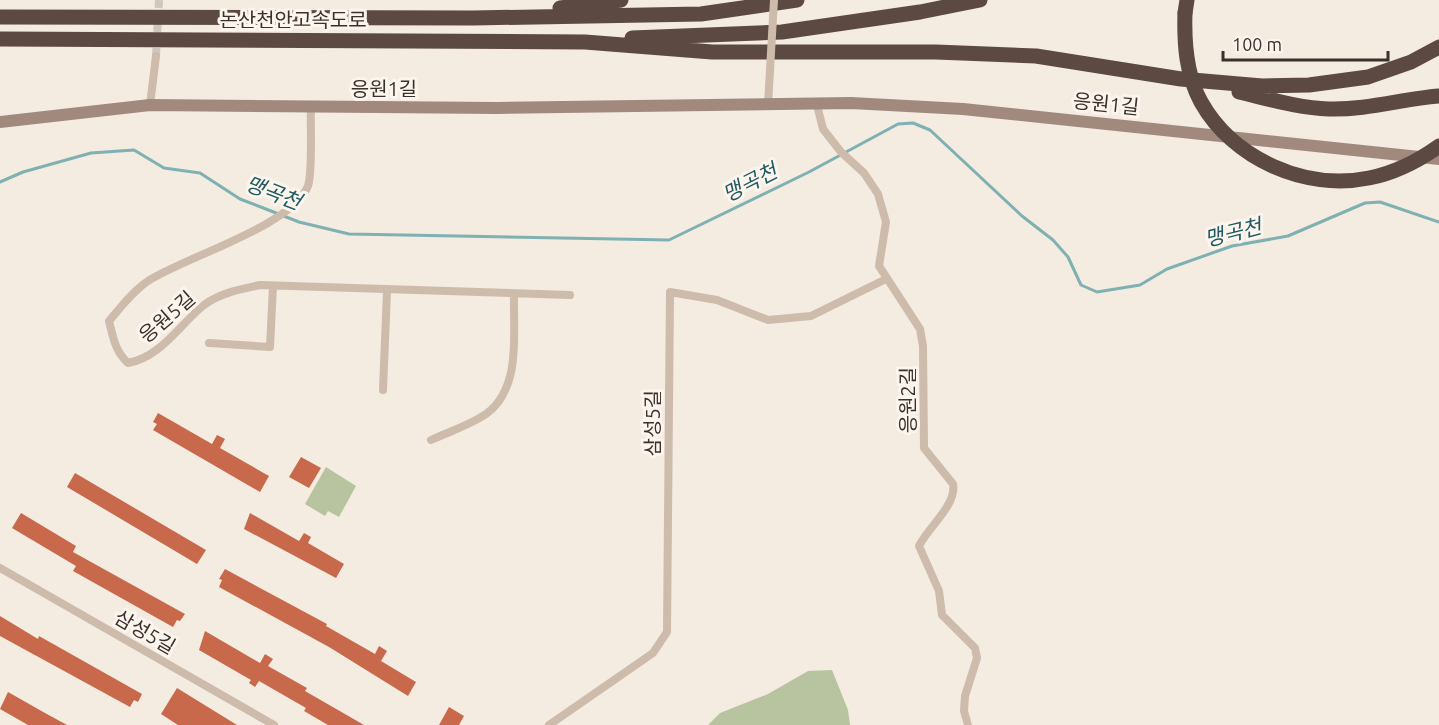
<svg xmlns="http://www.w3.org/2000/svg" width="1439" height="725" font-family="Ubuntu,'Noto Sans KR',sans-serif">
<rect width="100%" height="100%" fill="#f4ebe1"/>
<!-- green -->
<path fill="#b8c4a0" d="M 326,467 L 356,486 L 339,517 L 328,511 L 325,516 L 305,504 Z
M 832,670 L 848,710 L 850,725 L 708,725 L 720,713 L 768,694 L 808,671 Z"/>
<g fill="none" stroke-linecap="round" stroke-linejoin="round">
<!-- stream -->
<path stroke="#7fb0b2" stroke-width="3" d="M 0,182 L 23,172 L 91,153 L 134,150 L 164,168 L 200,173 L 240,199 L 271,211 L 299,222 L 349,234 L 669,240 L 809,172 L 898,124 L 913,123 L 930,130 L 1022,216 L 1053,240 L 1068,257 L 1081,285 L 1097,292 L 1140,285 L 1167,269 L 1232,246 L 1288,236 L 1365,203 L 1380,202 L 1439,222"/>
</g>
<!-- building -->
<path fill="#c8694b" d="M 158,413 L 212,444 L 217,435 L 225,439 L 220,448 L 269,476 L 260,492 L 153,430 L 157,424 L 153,422 Z
M 301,457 L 321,468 L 309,488 L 289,477 Z
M 75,473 L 206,550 L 197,564 L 67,487 Z
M 21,513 L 76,546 L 73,552 L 185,614 L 180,621 L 177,620 L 173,627 L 73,571 L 76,566 L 12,528 Z
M 250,513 L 299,541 L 304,533 L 311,537 L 308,543 L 344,564 L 336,578 L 244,529 Z
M 225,569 L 327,624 L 326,626 L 375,654 L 379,646 L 387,651 L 381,661 L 416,682 L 408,696 L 329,647 L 219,587 L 222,580 L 219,579 Z
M 0,616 L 38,639 L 39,636 L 142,694 L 138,702 L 134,700 L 130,707 L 0,636 Z
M 205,631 L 260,663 L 265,654 L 273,659 L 268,666 L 307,688 L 305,691 L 364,725 L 328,725 L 304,711 L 306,708 L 259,681 L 255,687 L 249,683 L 251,680 L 199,650 Z
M 177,688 L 237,725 L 178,725 L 161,714 Z
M 8,692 L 45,713 L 67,725 L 28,725 L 0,709 Z
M 449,707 L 464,716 L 459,725 L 439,725 Z"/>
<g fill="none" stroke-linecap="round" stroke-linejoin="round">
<!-- street-tunnel -->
<path stroke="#cfc6bd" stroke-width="8" stroke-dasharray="8 4" stroke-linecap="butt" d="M 156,56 L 159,0"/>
<!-- street -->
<path stroke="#cdbbac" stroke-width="8" d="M 150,105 L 156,56
M 768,105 L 770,70
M 817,105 L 823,129 L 841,152 L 864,173 L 878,194 L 886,222 L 879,266 L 920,329 L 923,346 L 924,448 L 953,484 C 957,505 928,527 919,546 L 939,591 L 942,615 L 975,648 L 977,658 L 965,696 L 964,711 L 968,725
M 311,108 C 310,126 313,171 308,186 C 292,226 185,257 148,281 C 133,291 121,307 109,321 C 113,337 115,351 128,363 C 161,357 179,325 204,305 C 220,293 241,289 260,285 L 570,295
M 209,343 L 270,347 L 273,286
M 383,390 L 387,291
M 431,440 C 448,432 470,425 486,414 C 522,388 513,333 514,295
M 0,568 L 274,725
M 549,725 L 653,653 L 667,632 L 670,292 L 717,300 L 768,320 L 811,316 L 886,279"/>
<!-- secondary -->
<path stroke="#a18a7d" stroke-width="12" d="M 0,122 L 150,105 L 497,108 L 851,103 L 963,109 L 1439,159"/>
<!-- highway -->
<path stroke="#5c4a42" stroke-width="15" d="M 560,8 L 621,0
M 1185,13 L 1187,0
M 0,17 L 473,18 L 701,14 L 797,0
M 632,38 L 782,32 L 920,12 L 980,0
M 0,39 L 585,42 L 712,52 L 936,52 L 1036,56 L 1181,79 L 1262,86 L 1309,85 L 1368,77 L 1411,62 L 1439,47
M 1239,92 C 1269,99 1299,108 1329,109 C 1367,110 1402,99 1439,96"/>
<!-- street-bridge -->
<path stroke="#cdbbac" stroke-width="8" d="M 770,70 L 774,0"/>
<!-- highway-bridge -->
<path stroke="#5c4a42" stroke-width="15" d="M 1185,13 C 1184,43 1186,75 1201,102 C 1233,159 1305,191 1369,178 C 1394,173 1418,161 1439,146"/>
</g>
<g text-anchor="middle" stroke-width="6" stroke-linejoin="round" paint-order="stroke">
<!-- street labels -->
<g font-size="20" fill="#3b302b" stroke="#fbf5ee">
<text x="293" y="27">논산천안고속도로</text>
<text x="384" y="96">응원1길</text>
<text transform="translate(1106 104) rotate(6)" y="7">응원1길</text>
<text transform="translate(167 317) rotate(-41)" y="7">응원5길</text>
<text transform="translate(908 400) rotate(-90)" y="7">응원2길</text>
<text transform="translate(653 423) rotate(-90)" y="7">삼성5길</text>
<text transform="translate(145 632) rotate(30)" y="7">삼성5길</text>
</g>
<!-- water labels -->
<g font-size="21" font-style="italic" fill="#1f5a5e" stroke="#fbf5ee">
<text transform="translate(750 183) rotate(-27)" y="7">맹곡천</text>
<text transform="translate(273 193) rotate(21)" y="7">맹곡천</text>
<text transform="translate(1233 233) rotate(-14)" y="7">맹곡천</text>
</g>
</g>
<!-- scale -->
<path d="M1223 51v9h165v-9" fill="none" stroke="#3b302b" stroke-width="3"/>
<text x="1232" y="51" font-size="18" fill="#3b302b" stroke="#fbf5ee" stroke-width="4.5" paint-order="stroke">100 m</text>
</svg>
